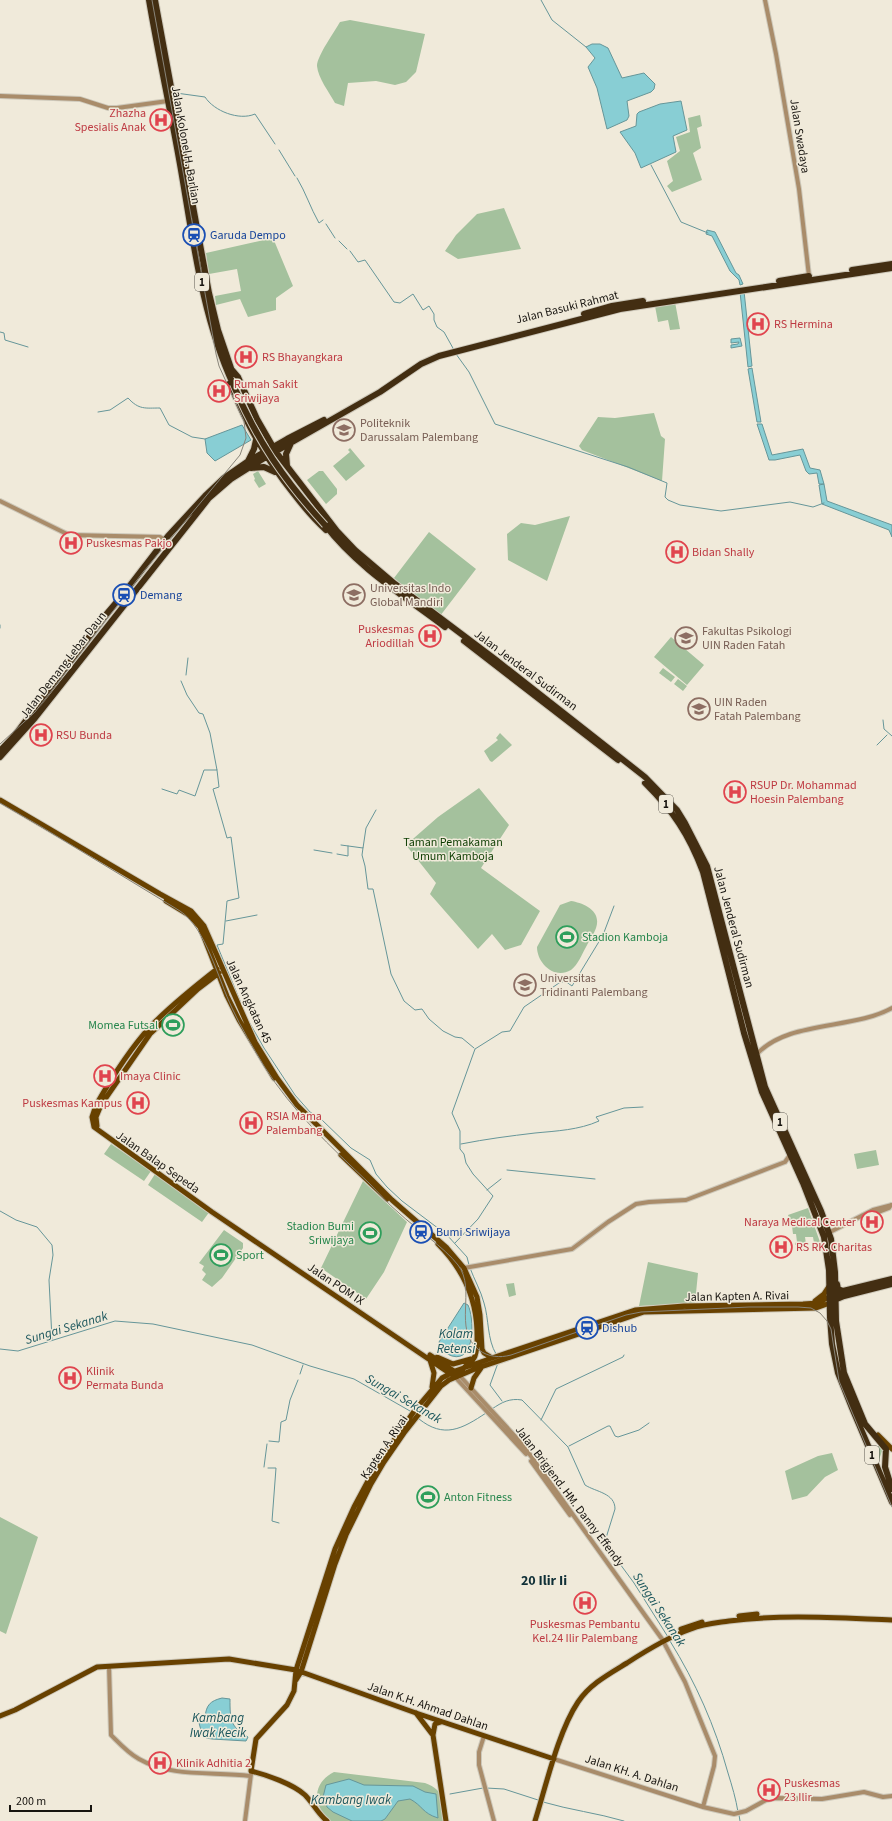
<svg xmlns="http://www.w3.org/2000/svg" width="892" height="1821" font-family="'Source Sans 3',sans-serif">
<rect width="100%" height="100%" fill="#f0eada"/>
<!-- green -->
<path fill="#a4c19d" d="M 350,20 L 425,34 L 416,72 L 406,82 L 395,85 L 376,81 L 348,83 L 344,106 L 335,103 C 329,92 318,78 317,66 C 317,56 335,31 340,22 Z
M 700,115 L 702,126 L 697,128 L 701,148 L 693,153 L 702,180 L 672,192 L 667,186 L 673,181 L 667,161 L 680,151 L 676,137 L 690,132 L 688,118 Z
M 504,208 L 521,249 L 458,259 L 445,251 L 456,235 L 477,214 Z
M 273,238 L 293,286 L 276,298 L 276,310 L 248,317 L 240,299 L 216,305 L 215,296 L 241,291 L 237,269 L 209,274 L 206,253 Z
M 675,302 L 680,329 L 670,330 L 668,320 L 658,322 L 655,306 Z
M 654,413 L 661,436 L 665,439 L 662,481 L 582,450 L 579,446 L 598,417 L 615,418 Z
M 350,448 L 365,466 L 346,481 L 333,466 L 350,452 L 348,450 Z
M 258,471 L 266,484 L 259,488 L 254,480 L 255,479 L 253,474 Z
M 319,471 L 323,471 L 337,489 L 337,494 L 326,504 L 307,480 Z
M 570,516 L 547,581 L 508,560 L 507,534 L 521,523 L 535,525 Z
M 429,532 L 476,569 L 440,616 L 394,578 Z
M 671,637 L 704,665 L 687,685 L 654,657 Z
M 663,668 L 675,677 L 671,682 L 659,673 Z
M 678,679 L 687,686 L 683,691 L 674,684 Z
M 500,733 L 512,745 L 492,762 L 490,761 L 484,751 L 498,740 L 496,738 Z
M 479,788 L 509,825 L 481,868 L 540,911 L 521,945 L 505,950 L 492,934 L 478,949 L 430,894 L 436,883 L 406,845 L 438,817 Z
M 571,901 C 583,903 602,910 596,928 C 594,934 589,941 586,947 C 582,954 578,965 571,970 C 554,980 537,963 537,947 L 560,905 Z
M 111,1144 L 151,1171 L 144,1181 L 104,1154 Z
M 876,1150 L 879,1165 L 857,1169 L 854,1154 Z
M 155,1174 L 210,1211 L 202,1222 L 148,1185 Z
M 363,1181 L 407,1222 L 384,1272 L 366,1299 L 321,1268 Z
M 808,1208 L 820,1242 L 814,1243 L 813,1237 L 805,1237 L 806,1244 L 795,1245 L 795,1243 L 797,1242 L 796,1234 L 793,1234 L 792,1226 L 788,1215 Z
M 224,1230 L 243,1243 L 243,1248 L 222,1278 L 212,1287 L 202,1280 L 206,1274 L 202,1270 L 204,1266 L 199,1263 Z
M 648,1262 L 698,1273 L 695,1303 L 639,1306 Z
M 514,1283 L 516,1295 L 509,1297 L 506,1284 Z
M 876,1446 L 880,1446 L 882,1451 L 879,1460 L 875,1450 Z
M 832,1453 L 838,1470 L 825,1477 L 807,1496 L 792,1500 L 785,1471 L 818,1456 Z
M 0,1517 L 38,1537 L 6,1634 L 0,1631 Z
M 334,1772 L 425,1783 C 446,1791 442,1801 444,1821 L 331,1821 C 312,1806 312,1783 334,1772 Z"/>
<!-- water -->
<path fill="#88ced4" stroke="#669699" d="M 592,44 L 600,44 L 608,48 L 622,78 L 644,73 L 655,84 L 654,89 L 651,92 L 627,101 L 629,116 L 627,120 L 607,129 L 597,88 L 588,67 L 595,58 L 586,47 Z
M 681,101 L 687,130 L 673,136 L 676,152 L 641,168 L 635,153 L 620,132 L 636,126 L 637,114 L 639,112 L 660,104 Z
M 707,230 L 715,232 L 736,273 L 739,275 L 743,284 L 740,285 L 739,280 L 730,271 L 712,236 L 706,234 Z
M 744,291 L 752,366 L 748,367 L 740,292 Z
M 740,338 L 742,346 L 731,348 L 731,345 L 738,344 L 739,342 L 731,343 L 731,339 Z
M 752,368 L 761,422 L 757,422 L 748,369 Z
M 757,424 L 762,424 L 772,455 L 803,449 L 810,468 L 820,470 L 824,484 L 819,484 L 817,473 L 809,474 L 806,471 L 800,455 L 775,460 L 769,460 Z
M 242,425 L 251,440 L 215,461 L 207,453 L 205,439 Z
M 824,484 L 827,501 L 892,525 L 892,537 L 889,530 L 822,504 L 819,485 Z
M 224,1246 L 231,1250 L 220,1267 L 213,1262 Z
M 464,1303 L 468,1305 C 474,1317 476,1363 452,1356 C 448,1355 444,1351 441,1349 L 439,1342 Z
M 222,1698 L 230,1699 C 230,1719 230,1727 248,1737 L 246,1741 L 212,1739 L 206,1738 L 202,1734 L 199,1723 L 205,1718 C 206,1705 210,1701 222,1698 Z
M 349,1779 L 364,1785 L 413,1786 L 425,1792 L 436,1794 L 438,1818 C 422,1813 423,1806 410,1799 L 398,1801 L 385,1819 L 381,1821 L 352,1821 L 333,1812 L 327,1807 L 323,1797 L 326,1785 Z"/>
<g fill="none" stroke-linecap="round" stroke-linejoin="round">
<!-- stream -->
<path stroke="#669699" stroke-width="1" d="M 541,0 L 552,20 L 586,47
M 176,93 L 205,97 C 214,111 239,121 255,114 L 275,144
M 279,150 L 295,176
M 651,165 L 681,222 L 708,233
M 297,178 C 306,193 310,207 319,223 L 323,220
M 326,224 L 335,238
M 339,241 L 347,249
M 350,251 L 358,262 L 365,260 L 394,302 L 400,303 L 413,294 L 423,310 L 429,306 L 434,314 L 434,320 L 437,327 L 444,332 L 454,350
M 0,332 L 4,333 L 5,340 L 28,347
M 456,354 L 469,372 L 495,424 L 628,467 L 667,483 L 665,497 L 668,500 L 680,505 L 721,511 L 790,502 L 813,507 L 824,503
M 98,412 L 110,410 L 128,398 C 139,410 145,408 160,408 L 169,425 L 192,437 L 205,439
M 0,625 L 0,628
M 186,675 L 188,658
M 883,720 L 884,729 L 892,736
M 877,745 L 887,735
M 217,770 L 219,787 L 213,789 L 227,838 L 231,837 L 239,898 L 227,901 L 223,944 L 217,945 L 243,1008
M 162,789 L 177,794 L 179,790 L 195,796 L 204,770 L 217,770 L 210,733 L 203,714 L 199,713 L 187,695 L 181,681
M 341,845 L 363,848 L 366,828 L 376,810
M 363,848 L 362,855 L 365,866 L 368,889 L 373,889 L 391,974 L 404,1001 L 415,1010 L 422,1009 L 429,1019 L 443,1031 L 455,1037 L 462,1038 L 474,1048
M 314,850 L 332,853
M 337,854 L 348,856 L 348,846
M 226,921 L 257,915
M 248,1020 L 264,1048 L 295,1095 L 310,1112 L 321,1119 L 351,1148 L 370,1160 L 376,1174 L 387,1187 L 402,1201 L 447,1235 L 467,1257 L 469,1265
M 461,1144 C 486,1139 510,1136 535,1133 C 556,1131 579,1130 599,1121 L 596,1117 L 624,1108 L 643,1107
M 507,1170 L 595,1179
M 487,1190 L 501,1179
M 0,1211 L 16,1220 L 37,1227 L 52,1245 L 53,1255 L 49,1280 L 52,1339
M 455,1243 L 478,1219 L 493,1196 L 473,1174 L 466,1163 L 464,1154 L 460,1149 L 460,1131 L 452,1113 L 475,1049 L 502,1032 L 510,1031 L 524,1007 L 559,983 L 565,981 L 572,986 L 603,935 L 614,906
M 470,1268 C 474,1279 481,1291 484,1303 C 489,1319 487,1339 496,1354
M 0,1349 L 18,1351 L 115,1321 L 153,1324 L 252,1345 L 310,1366 L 354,1379 L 410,1411
M 498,1363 L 490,1385 L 502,1401
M 300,1374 L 303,1365
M 492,1409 C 502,1402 510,1398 522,1400 L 568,1447 L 585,1485 C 596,1492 615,1493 615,1509 L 606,1538 L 609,1549 L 634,1583 L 668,1637
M 419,1419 C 444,1439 462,1429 486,1413
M 541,1420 L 556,1389 L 623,1357 L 624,1355
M 269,1441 L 279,1442 L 281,1422 L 286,1420 L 290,1400 L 298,1380
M 569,1446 L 608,1426 L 610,1426 L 615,1436 L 618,1437 L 639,1430 L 649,1423
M 264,1467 L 267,1444
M 268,1468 L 276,1468 L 272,1521 L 279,1523
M 670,1641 C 696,1683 715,1726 728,1773 C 732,1786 736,1799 738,1812
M 486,1788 L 504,1789 L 538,1800
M 450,1794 L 483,1788
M 543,1802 C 570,1810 597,1813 624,1821
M 739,1815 L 740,1821"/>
<!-- minor casing -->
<g stroke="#cdc8ba" stroke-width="6">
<path id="minor" d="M 765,0 L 776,54 L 799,189 L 809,276
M 0,96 L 80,99 L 108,108 L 117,108 L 168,101
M 0,501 L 69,535 L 160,537 L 165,540
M 756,1055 C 787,1020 853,1030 892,1008
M 863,1215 L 871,1215 L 889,1208 L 891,1205
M 832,1231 L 873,1210 L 892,1205
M 464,1268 L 572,1249 L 608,1222 L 636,1204 L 649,1202 L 686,1200 L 785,1162 L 790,1155
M 459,1375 L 523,1445 L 662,1639 L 685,1682 L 715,1756 L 714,1766 L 703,1807
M 455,1377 L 526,1454
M 531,1461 L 570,1515
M 109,1666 L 111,1735 C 120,1744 128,1753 139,1759 C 172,1778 214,1771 250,1776
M 484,1736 L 479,1752 L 479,1765 L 494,1821
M 554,1759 L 703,1807 L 734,1814 L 746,1811 L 766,1800 L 775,1798 L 822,1799 L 864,1792 L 883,1797 L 892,1796
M 245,1821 L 251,1774"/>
</g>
<!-- major casing -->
<g stroke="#cdc8ba" stroke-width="7">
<path id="major" d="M 0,800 L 160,894 L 191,911 L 204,926 L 255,1042 L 277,1078 L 297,1105 L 392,1200 L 447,1248 L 464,1268 L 477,1297 L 480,1315 L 482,1349 L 484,1353 L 492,1358 L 635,1310 L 684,1306 L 803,1304 L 819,1303 L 830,1296
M 166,901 L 189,915 L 200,927 L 227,996 L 239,1020 L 274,1078
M 217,969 C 194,987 170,1006 150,1027 C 129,1050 111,1079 96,1105 L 92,1117 L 94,1127 L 212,1212 L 455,1377
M 97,1126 L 96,1117 L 101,1105 L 150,1034 L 198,989 L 219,973
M 341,1155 L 387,1199
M 438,1244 C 462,1268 476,1298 477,1331 C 477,1339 478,1348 475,1356 C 472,1364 463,1365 460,1374
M 815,1301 L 824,1294 L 830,1285
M 430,1355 L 457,1373
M 437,1357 L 453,1364 L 471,1359
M 430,1360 L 434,1373 L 432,1387
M 471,1388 L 474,1378 L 481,1368
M 878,1435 L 892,1449
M 739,1616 L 757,1614
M 681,1629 L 702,1622
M 296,1680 L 301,1672 L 335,1564 L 346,1535 L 371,1484 L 384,1462 L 404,1433 L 441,1386 L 449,1380 L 475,1369 L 644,1312 L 816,1308 L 830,1303
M 416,1713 L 432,1734
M 0,1716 L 15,1710 L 97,1667 L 229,1659 L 296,1670 L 416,1713 L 554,1759
M 441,1722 L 435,1724 L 433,1735 L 446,1821
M 327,1821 C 318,1814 313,1803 305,1795 C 293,1784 267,1775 251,1771 L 256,1739 L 287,1705 L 294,1691 L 296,1670 L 335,1549 L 354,1507 L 376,1466 L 415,1410 L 442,1378 L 455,1371 L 492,1358
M 535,1821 C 546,1786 558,1732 578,1702 C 590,1684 609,1674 627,1663 C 647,1650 668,1637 691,1629 C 703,1624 716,1623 729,1621 C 783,1614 838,1618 892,1620"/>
</g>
<!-- highway casing -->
<g stroke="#cdc8ba" stroke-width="8">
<path id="highway" d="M 149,0 C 159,59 172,117 182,176 C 194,246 203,319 233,384
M 155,0 L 209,293 L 218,330 L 233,374
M 852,270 L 892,264
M 779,281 L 809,276
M 584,314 L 612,306 L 643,301
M 232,370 L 238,377 L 257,419 L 276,452 L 337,531 L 355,550 L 395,584 L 496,660 L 645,777 L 677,810 L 685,823 L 707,866 L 765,1087 L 821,1211 L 831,1239 L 835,1272 L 836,1321 L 844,1373 L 865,1424 L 886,1449 L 885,1467 L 892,1489
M 230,383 C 246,424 266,459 293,493 C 303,506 314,519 326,530
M 248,461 L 254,449 L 256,440
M 287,466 L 286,454 L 291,443
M 251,468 L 264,467 L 275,472
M 325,525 C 357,567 404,596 445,627
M 464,641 L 618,760
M 0,751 L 15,735 L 104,617 L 121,597 L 168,536 L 205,496 L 224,478 L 247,462 L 287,439 L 324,420
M 0,757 L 35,718 L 209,498 L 231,479 L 266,457 L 380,392 L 421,364 L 439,356 L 620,309 L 892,268
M 645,783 C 673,811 689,834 703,872 L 744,1033 L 762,1092 L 803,1183 L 824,1237 L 829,1270 L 830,1317 L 832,1344 L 838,1373 L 852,1408 L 892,1502
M 837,1284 L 838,1289 L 843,1291
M 839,1292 L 892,1279
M 832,1301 L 844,1296 L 892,1284"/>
</g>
<!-- minor -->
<use href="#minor" stroke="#a98c6a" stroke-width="4"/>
<!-- major -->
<use href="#major" stroke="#684100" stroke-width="5"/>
<!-- highway -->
<use href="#highway" stroke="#432e12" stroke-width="6"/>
<!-- tram -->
<path stroke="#888479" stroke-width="1" d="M 0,744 L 35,712 L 144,571 L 240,455 L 246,438 L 244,421 L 219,366 L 216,354 L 152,0
M 0,803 L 40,826 L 180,911 C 206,928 218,979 232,1008 C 241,1028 253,1047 264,1066 C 292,1111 331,1147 369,1183 C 379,1193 388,1204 399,1213 C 416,1229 444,1247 458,1265 C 477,1290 452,1329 479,1350 C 488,1357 500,1358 511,1355 L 626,1315 L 641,1312 L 749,1307 L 798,1307 L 811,1308 L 820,1313 L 827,1321 L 831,1329 L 839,1381 L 892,1507"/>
<!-- highway-bridge casing -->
<g stroke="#cdc8ba" stroke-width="8" stroke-linecap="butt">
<path id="highway-bridge" d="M 233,384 C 257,441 284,480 325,525"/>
</g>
<!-- highway-bridge -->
<use href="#highway-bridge" stroke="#432e12" stroke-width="6"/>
</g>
<!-- icons -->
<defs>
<g id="hospital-ring" transform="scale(1.15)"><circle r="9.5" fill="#f0eada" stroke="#e0444e" stroke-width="1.5"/><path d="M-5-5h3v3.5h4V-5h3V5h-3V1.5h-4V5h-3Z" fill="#e0444e"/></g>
<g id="station-ring" transform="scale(1.15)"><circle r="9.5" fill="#f0eada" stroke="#1a4fb4" stroke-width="1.5"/><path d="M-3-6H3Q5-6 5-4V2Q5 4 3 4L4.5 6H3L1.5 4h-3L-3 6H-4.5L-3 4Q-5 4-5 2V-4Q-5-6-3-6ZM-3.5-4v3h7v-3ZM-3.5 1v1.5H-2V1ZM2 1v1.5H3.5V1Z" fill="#1a4fb4"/></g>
<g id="university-ring" transform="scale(1.15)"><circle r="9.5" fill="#f0eada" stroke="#8d6e63" stroke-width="1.5"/><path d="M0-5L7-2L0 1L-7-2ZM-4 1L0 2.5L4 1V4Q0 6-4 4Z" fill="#8d6e63"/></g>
<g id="stadium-ring" transform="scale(1.15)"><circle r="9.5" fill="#f0eada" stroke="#2e9e5b" stroke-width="1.5"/><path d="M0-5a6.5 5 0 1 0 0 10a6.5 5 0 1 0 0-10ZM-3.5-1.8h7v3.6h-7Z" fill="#2e9e5b"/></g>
</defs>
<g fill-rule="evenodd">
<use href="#hospital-ring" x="161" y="120"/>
<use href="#station-ring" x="194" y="235"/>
<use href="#hospital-ring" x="758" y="324"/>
<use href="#hospital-ring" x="246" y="357"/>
<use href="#hospital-ring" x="219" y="391"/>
<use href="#university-ring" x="344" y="430"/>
<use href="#hospital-ring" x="71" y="543"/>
<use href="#hospital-ring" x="677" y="552"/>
<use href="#station-ring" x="124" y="595"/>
<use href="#university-ring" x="354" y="595"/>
<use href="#hospital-ring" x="430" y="636"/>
<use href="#university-ring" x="686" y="638"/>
<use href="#university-ring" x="699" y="709"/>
<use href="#hospital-ring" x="41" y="735"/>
<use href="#hospital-ring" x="735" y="792"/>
<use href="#stadium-ring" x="567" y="937"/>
<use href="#university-ring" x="525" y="985"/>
<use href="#stadium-ring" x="173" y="1025"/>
<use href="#hospital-ring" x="105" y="1076"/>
<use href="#hospital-ring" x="138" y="1103"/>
<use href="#hospital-ring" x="251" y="1123"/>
<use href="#hospital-ring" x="872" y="1222"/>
<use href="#station-ring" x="421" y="1232"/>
<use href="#stadium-ring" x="370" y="1233"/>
<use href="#hospital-ring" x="781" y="1247"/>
<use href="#stadium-ring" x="221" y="1255"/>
<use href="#station-ring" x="587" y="1328"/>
<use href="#hospital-ring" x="70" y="1378"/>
<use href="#stadium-ring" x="428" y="1497"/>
<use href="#hospital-ring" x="585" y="1603"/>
<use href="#hospital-ring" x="160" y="1763"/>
<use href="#hospital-ring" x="769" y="1790"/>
</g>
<g text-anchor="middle" stroke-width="3" stroke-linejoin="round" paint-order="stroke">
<!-- shield labels -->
<g fill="#f0eada" stroke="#59554d" stroke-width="1">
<rect x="195" y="273" width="14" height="18" rx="3"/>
<rect x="659" y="795" width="14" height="18" rx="3"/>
<rect x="773" y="1113" width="14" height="18" rx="3"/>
<rect x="865" y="1446" width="14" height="18" rx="3"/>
</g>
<g font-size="11" font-weight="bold" fill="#181510">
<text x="202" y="286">1</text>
<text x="666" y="808">1</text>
<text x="780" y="1126">1</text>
<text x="872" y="1459">1</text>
</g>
<!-- health labels -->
<g font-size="12" fill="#be3a42" stroke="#f0eada" text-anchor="start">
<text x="146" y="117" text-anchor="end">Zhazha<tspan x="146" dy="14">Spesialis Anak</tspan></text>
<text x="774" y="328">RS Hermina</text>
<text x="262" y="361">RS Bhayangkara</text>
<text x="234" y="388">Rumah Sakit<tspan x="234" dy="14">Sriwijaya</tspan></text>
<text x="86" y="547">Puskesmas Pakjo</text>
<text x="692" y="556">Bidan Shally</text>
<text x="414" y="633" text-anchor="end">Puskesmas<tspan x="414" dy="14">Ariodillah</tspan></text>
<text x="56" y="739">RSU Bunda</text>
<text x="750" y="789">RSUP Dr. Mohammad<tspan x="750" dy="14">Hoesin Palembang</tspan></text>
<text x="120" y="1080">Imaya Clinic</text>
<text x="122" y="1107" text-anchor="end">Puskesmas Kampus</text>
<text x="266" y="1120">RSIA Mama<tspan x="266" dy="14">Palembang</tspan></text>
<text x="856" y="1226" text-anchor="end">Naraya Medical Center</text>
<text x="796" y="1251">RS RK. Charitas</text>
<text x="86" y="1375">Klinik<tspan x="86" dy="14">Permata Bunda</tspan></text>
<text x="585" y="1628" text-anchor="middle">Puskesmas Pembantu<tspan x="585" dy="14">Kel.24 Ilir Palembang</tspan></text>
<text x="176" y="1767">Klinik Adhitia 2</text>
<text x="784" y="1787">Puskesmas<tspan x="784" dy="14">23 Ilir</tspan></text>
</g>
<!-- street labels -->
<g font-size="12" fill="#181510" stroke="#f0eada">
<text transform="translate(800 136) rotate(81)" y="4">Jalan Swadaya</text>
<text transform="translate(186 145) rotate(80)" y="4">Jalan Kolonel H. Barlian</text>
<text transform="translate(567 307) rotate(-14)" y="4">Jalan Basuki Rahmat</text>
<text transform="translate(63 665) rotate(-52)" y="4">Jalan Demang Lebar Daun</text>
<text transform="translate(526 670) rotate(37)" y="4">Jalan Jenderal Sudirman</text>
<text transform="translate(734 927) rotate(75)" y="4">Jalan Jenderal Sudirman</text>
<text transform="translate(249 1001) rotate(65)" y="4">Jalan Angkatan 45</text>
<text transform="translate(158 1162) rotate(35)" y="4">Jalan Balap Sepeda</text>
<text transform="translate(336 1284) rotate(34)" y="4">Jalan POM IX</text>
<text transform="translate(737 1296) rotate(-1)" y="4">Jalan Kapten A. Rivai</text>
<text transform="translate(384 1447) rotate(-56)" y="4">Kapten A. Rivai</text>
<text transform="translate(570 1496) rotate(53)" y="4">Jalan Brigjend. HM. Danny Effendy</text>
<text transform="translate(428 1706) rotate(19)" y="4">Jalan K.H. Ahmad Dahlan</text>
<text transform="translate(632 1773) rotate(18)" y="4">Jalan KH. A. Dahlan</text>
</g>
<!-- transit labels -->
<g font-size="12" fill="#164399" stroke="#f0eada" text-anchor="start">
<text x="210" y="239">Garuda Dempo</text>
<text x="140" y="599">Demang</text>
<text x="436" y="1236">Bumi Sriwijaya</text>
<text x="602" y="1332">Dishub</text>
</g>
<!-- education labels -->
<g font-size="12" fill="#785e54" stroke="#f0eada" text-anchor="start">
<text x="360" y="427">Politeknik<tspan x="360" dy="14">Darussalam Palembang</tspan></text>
<text x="370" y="592">Universitas Indo<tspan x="370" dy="14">Global Mandiri</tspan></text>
<text x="702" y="635">Fakultas Psikologi<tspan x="702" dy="14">UIN Raden Fatah</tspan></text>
<text x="714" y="706">UIN Raden<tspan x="714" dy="14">Fatah Palembang</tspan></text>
<text x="540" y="982">Universitas<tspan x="540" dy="14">Tridinanti Palembang</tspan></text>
</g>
<!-- park labels -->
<g font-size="12" fill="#0c3c00" stroke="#f0eada">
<text x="453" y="846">Taman Pemakaman<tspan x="453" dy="14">Umum Kamboja</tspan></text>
</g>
<!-- leisure labels -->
<g font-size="12" fill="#27864d" stroke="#f0eada" text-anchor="start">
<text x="582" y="941">Stadion Kamboja</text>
<text x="158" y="1029" text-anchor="end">Momea Futsal</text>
<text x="354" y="1230" text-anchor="end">Stadion Bumi<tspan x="354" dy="14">Sriwijaya</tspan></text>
<text x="236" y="1259">Sport</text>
<text x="444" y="1501">Anton Fitness</text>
</g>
<!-- water labels -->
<g font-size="13" font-style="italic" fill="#1b565c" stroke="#f0eada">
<text transform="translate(66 1327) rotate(-17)" y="5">Sungai Sekanak</text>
<text x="456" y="1338">Kolam<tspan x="456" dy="15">Retensi</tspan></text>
<text transform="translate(404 1398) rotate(30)" y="5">Sungai Sekanak</text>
<text transform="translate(660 1609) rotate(57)" y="5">Sungai Sekanak</text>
<text x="218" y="1722">Kambang<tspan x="218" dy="15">Iwak Kecik</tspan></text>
<text x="351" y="1804">Kambang Iwak</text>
</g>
<!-- quarter labels -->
<g font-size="14" font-weight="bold" fill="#0f2f37" stroke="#f0eada">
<text x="544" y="1585">20 Ilir Ii</text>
</g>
</g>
<!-- scale -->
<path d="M10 1805v6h81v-6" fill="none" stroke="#181510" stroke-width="2"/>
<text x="16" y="1805" font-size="12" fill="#181510" stroke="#f0eada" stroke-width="3" paint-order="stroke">200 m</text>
</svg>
